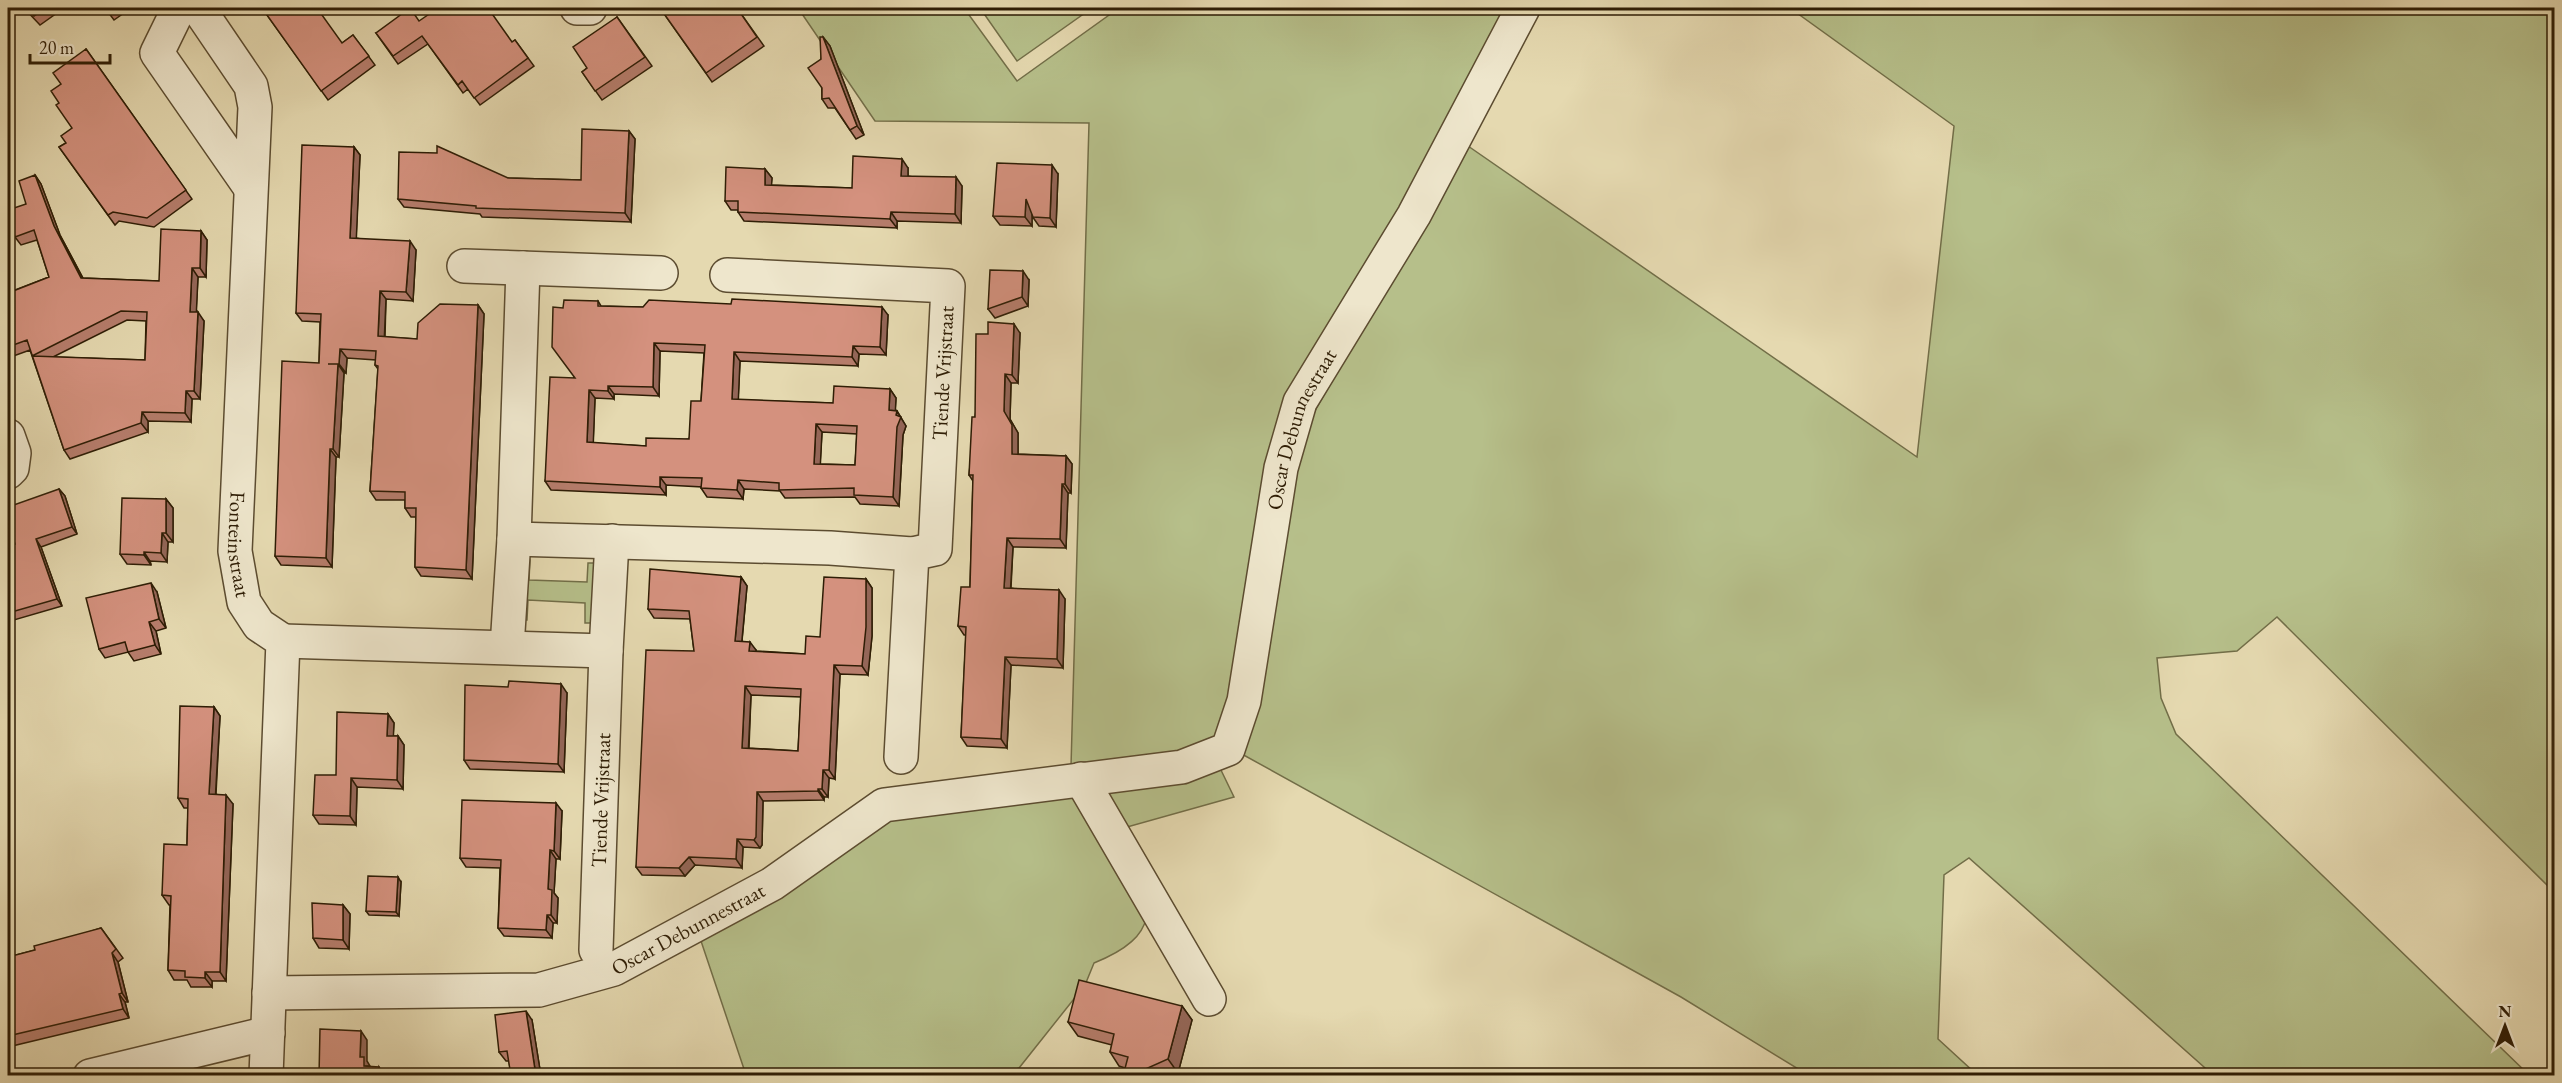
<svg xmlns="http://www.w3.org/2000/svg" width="2562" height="1083" font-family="'EB Garamond',serif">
<rect width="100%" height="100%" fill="#e5d9b0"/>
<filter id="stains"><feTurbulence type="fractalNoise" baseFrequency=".00333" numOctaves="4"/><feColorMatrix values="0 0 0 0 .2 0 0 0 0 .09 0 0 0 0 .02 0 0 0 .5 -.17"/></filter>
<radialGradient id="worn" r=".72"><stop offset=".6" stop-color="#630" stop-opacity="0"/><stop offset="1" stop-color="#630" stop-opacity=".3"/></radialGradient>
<!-- green -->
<path fill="#b6bf8a" stroke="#726e48" stroke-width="1.5" d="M 798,8 L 964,8 L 1017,81 L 1119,8 L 1513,8 L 1290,403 L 1230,726 L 1197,753 L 1071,766 L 1089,123 L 875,121 Z
M 980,8 L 1092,8 L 1017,61 Z
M 1790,8 L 2554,8 L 2554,892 L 2277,617 L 2237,651 L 2157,658 L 2161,698 L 2176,734 L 2529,1075 L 2213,1075 L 1969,858 L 1944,875 L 1938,1039 L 1975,1073 L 1974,1075 L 1808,1075 L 1681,997 L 1240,753 L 1299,444 L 1317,407 L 1468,146 L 1917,457 L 1954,126 Z
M 522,559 L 530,560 L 529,580 L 587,582 L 588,563 L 596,563 L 594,623 L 585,623 L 585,603 L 528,600 L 527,620 L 519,620 Z
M 1219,766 L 1234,797 L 1127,827 C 1146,894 1174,931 1094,963 L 1085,985 L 1019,1068 L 1001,1075 L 746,1075 L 701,941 L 881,822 Z"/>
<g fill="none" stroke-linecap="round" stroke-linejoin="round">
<!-- minor casing -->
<g stroke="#5c4c30" stroke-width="36">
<g id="minor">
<path d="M 179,8 L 157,53 L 250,187"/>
<path id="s1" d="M 198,8 L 251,86 L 255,107 L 235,551 L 244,602 L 259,625 L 283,641 L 266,1076"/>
<path d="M 577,8 L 590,8"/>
<path d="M 464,266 L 661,273"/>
<path d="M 727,275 L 948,286 L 935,549 L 912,554 L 901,757"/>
<path d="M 8,436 L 14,453 L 12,468 L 8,472"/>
<path d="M 514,539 L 830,548 L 912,554"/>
<path d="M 283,641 L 606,651 L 596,950"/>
<path d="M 507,647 L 514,539 L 523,268"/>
<path d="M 606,651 L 612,541"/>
<path d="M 1081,779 L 1209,999"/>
<path id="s2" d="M 269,993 L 539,990 L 614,969 L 772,884 L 884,805 L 1182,767 L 1228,749 L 1244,701 L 1281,468 L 1300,402 L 1414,215 L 1523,8"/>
<path d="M 90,1076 L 268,1033"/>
</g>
</g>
<!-- minor -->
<use href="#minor" stroke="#eee6cc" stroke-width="33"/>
</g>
<!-- wall -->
<path fill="#b67d6c" stroke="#2e1d05" stroke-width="1.5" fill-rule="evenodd" d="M 8,8 L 22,8 L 8,20 Z
M 24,8 L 64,8 L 40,25 Z
M 105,8 L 131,8 L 114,20 Z
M 262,8 L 342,43 L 353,35 L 375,65 L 328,100 Z
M 660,8 L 737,8 L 764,46 L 712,82 Z
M 617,17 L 652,66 L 602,100 L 582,72 L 587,68 Z
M 376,33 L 512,42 L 515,40 L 534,66 L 480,105 L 468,89 L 463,93 L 428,44 L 398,64 Z
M 823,37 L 830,46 L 864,135 L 856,139 L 835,108 L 828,108 L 822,99 L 821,59 Z
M 86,49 L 192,199 L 154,227 L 119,221 L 115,225 L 59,147 L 66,143 L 72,128 L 61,84 Z
M 629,131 L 635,139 L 631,222 L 482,217 L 480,214 L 404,207 L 398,199 L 508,178 L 581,180 Z
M 354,147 L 360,155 L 356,238 L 416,250 L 413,301 L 386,299 L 385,337 L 417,339 L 478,305 L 484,314 L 472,579 L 421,576 L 415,567 L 416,517 L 411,517 L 405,508 L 405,500 L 376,500 L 370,491 L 378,369 L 375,365 L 376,360 L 347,358 L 346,373 L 344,373 L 339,457 L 336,457 L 332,567 L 281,565 L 275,556 L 319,363 L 320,322 L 302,321 L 296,313 Z
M 908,168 L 908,176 L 962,186 L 961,223 L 897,221 L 897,228 L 744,221 L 738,212 L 738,210 L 731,210 L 725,201 L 765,169 L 772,178 L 771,185 L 852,188 Z
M 1058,174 L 1056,227 L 1039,226 L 1032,216 L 1032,226 L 1000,225 L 993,216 Z
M 35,175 L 41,184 L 60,235 L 83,278 L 159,281 L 201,231 L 207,240 L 206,277 L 198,277 L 196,312 L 204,321 L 200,399 L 192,399 L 191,422 L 148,421 L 148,432 L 70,459 L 64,450 L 30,350 L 8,358 L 8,282 L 10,292 L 49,277 L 37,240 L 21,245 L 15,237 ZM 127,320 L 146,321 L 145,360 L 53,357 Z
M 1029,280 L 1028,306 L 995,318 L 988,309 Z
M 598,301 L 601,306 L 888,315 L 886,355 L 859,354 L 858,366 L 740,361 L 738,400 L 833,403 L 890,389 L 896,398 L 895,411 L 897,411 L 906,426 L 903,435 L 899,506 L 860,504 L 855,497 L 785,498 L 780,491 L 744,489 L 743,499 L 707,497 L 701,488 L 702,487 L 666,485 L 666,495 L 551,490 L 545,481 L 574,378 ZM 660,351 L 704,353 L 701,401 L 689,439 L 646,446 L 593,443 L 595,398 L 614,399 L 614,394 L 659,396 ZM 822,432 L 857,434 L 855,465 L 820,464 Z
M 1020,333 L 1018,383 L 1011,383 L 1010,419 L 1018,433 L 1018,454 L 1066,456 L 1072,464 L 1071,493 L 1068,493 L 1066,548 L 1013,547 L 1011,588 L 1065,599 L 1063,668 L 1011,665 L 1007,748 L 967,746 L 961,737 L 966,635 L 964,635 L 958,626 L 970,587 L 973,481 L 969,475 L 975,417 L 988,334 Z
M 59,489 L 65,496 L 77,534 L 41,547 L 62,606 L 14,620 L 8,613 L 15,544 Z
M 166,499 L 173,508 L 173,542 L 168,542 L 167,562 L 150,561 L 151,565 L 127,564 L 120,554 Z
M 741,577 L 747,586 L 742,641 L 756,650 L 756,651 L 805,654 L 820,637 L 866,579 L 872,588 L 872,636 L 868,675 L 840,674 L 835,779 L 829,778 L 828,797 L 824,797 L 824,800 L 763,801 L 762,845 L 760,848 L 743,847 L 742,868 L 695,865 L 685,876 L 642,875 L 636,867 L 694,651 L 690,619 L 654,618 L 648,609 ZM 751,695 L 801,697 L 798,751 L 749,748 Z
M 157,592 L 166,628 L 156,631 L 161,654 L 134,661 L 128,652 L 105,658 L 99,649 Z
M 508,687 L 567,693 L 564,772 L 470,769 L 464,760 Z
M 214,707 L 220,716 L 216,794 L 233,804 L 226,981 L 212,981 L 212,987 L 191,987 L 187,980 L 174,980 L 168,970 L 170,905 L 169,905 L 162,895 L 187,845 L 188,808 L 184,808 L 178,798 Z
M 388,714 L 394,723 L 393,736 L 398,736 L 404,745 L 403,789 L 357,787 L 356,825 L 319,824 L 313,815 L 336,775 Z
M 562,811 L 560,859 L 556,859 L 554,893 L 558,898 L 557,923 L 553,923 L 552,938 L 504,936 L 498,928 L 500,868 L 466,867 L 460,858 Z
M 401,882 L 399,916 L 369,915 L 366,911 Z
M 343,905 L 350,914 L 349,949 L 319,948 L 313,938 Z
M 101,928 L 123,958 L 118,962 L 128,1002 L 125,1002 L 129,1018 L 8,1047 L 8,957 L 35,950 Z
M 1182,1006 L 1192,1020 L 1178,1073 L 1172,1076 L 1123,1076 L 1125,1068 L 1119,1066 L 1110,1052 L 1112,1045 L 1078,1036 L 1068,1022 Z
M 532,1020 L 541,1076 L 511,1076 L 509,1061 L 506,1061 L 499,1052 Z"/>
<!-- shaded-wall -->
<path fill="#946658" stroke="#2e1d05" stroke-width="1.5" d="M 823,37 L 830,46 L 864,135 L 857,126 Z
M 629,131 L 635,139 L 631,222 L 625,213 Z
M 354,147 L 360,155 L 356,246 L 350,238 Z
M 902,159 L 908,168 L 908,185 L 901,176 Z
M 1052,165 L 1058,174 L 1056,227 L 1050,218 Z
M 765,169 L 772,178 L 771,194 L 765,185 Z
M 35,175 L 41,184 L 60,235 L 87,286 L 81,278 L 54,226 Z
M 956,177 L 962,186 L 961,223 L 955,214 Z
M 1026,199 L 1032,208 L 1032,226 L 1025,217 Z
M 891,212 L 897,221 L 897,228 L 890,219 Z
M 201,231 L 207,240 L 206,277 L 200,268 Z
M 410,241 L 416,250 L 413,301 L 406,292 Z
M 192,268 L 198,277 L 196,320 L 190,312 Z
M 1023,271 L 1029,280 L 1028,306 L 1022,297 Z
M 8,282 L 14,302 L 8,293 Z
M 380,291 L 386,299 L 384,345 L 378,336 Z
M 478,305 L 484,314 L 472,579 L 466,570 Z
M 882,307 L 888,315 L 886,355 L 880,347 Z
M 198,312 L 204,321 L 200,399 L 194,391 Z
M 1014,324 L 1020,333 L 1018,383 L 1012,375 Z
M 654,343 L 660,351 L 659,396 L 653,387 Z
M 853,346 L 859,354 L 858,366 L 852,357 Z
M 340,349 L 347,358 L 346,373 L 339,364 Z
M 734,352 L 740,361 L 738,408 L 732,399 Z
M 338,364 L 344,373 L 339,457 L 333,449 Z
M 1005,374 L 1011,383 L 1010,419 L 1018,433 L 1018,463 L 1012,454 L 1004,411 Z
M 608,386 L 614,394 L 614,399 L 608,391 Z
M 890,389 L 896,398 L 895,419 L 889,410 Z
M 589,390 L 595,398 L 593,451 L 587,442 Z
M 186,391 L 192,399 L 191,422 L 185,413 Z
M 897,411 L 906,426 L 903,435 L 899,506 L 893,497 L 896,415 Z
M 142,412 L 148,421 L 148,432 L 141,423 Z
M 816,424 L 822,432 L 820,472 L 814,464 Z
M 330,449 L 336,457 L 332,567 L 326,558 Z
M 1066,456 L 1072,464 L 1071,493 L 1065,484 Z
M 660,477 L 666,485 L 666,495 L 660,487 Z
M 738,480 L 744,489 L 743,499 L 737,490 Z
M 1062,484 L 1068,493 L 1066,548 L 1060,539 Z
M 59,489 L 65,496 L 77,534 L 72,527 Z
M 166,499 L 173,508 L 173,542 L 166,533 Z
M 162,533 L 168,542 L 167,562 L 161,553 Z
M 1007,538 L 1013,547 L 1010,597 L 1004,588 Z
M 36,539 L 41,547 L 62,606 L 57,599 Z
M 144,552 L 150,561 L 151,565 L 144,555 Z
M 741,577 L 747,586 L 741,650 L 735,641 Z
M 866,579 L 872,588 L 872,636 L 868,675 L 862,666 Z
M 151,583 L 157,592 L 166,628 L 159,619 Z
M 1059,590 L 1065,599 L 1063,668 L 1057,659 Z
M 149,622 L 156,631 L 161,654 L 155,645 Z
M 750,642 L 756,650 L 755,660 L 749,651 Z
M 1005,657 L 1011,665 L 1007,748 L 1001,739 Z
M 834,665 L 840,674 L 835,779 L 829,770 Z
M 561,684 L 567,693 L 564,772 L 558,764 Z
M 745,686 L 751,695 L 748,757 L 742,748 Z
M 214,707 L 220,716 L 215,803 L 209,794 Z
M 388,714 L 394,723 L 393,745 L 387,736 Z
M 398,736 L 404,745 L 403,789 L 397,780 Z
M 823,770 L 829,778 L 828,797 L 822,789 Z
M 351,778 L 357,787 L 356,825 L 350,816 Z
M 818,789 L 824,797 L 824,800 L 818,791 Z
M 757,792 L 763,801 L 762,845 L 760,848 L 754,840 Z
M 226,795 L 233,804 L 226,981 L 220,972 Z
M 556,803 L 562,811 L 560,859 L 554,851 Z
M 8,818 L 10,831 L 8,827 Z
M 737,839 L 743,847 L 742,868 L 736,859 Z
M 550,850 L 556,859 L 554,893 L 558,898 L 557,923 L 551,915 L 548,889 Z
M 689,857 L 695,865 L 685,876 L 679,868 Z
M 398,877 L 401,882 L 399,916 L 396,912 Z
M 343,905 L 350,914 L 349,949 L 343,940 Z
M 547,915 L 553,923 L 552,938 L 546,930 Z
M 112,953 L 118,962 L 128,1002 L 122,993 Z
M 205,972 L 212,981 L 212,987 L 205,978 Z
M 119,994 L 125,1002 L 129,1018 L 123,1009 Z
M 1182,1006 L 1192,1020 L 1178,1073 L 1168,1059 Z
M 526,1011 L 532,1020 L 541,1076 L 536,1076 Z
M 361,1031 L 367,1040 L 367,1061 L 370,1066 L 364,1066 L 360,1057 Z
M 379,1067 L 385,1076 L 379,1076 Z"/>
<!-- building -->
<path fill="#d4917e" stroke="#2e1d05" stroke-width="1.5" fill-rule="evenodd" d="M 26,8 L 46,8 L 34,16 Z
M 105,8 L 113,8 L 108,11 Z
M 262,8 L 317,8 L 342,43 L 353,35 L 369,56 L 321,91 Z
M 410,8 L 419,21 L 438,8 L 488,8 L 512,42 L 515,40 L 528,58 L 474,98 L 462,81 L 458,85 L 422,36 L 393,56 L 376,33 Z
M 660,8 L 737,8 L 757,37 L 706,73 Z
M 617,17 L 645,57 L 595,91 L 582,72 L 587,68 L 573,47 Z
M 820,37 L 823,37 L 857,126 L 850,130 L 829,98 L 822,99 L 822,88 L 808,68 L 821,59 Z
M 86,49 L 186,190 L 147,218 L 113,212 L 108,215 L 59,147 L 66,143 L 61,136 L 72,128 L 56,105 L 59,103 L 51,91 L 61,84 L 53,73 Z
M 582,129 L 629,131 L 625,213 L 476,208 L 476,206 L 398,199 L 399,152 L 437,153 L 437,146 L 508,178 L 581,180 Z
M 302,145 L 354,147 L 350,238 L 410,241 L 406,292 L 380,291 L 378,336 L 417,339 L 418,323 L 440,304 L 478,305 L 466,570 L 415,567 L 416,508 L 405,508 L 405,492 L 370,491 L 378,366 L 375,365 L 376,351 L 340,349 L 339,364 L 328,364 L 338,364 L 333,449 L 330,449 L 326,558 L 275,556 L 282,361 L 319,363 L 321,314 L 296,313 Z
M 853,156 L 902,159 L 901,176 L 956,177 L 955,214 L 891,212 L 890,219 L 738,212 L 738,201 L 725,201 L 726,167 L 765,169 L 765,185 L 852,188 Z
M 997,163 L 1052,165 L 1050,218 L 1033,217 L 1026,199 L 1025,217 L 993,216 Z
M 35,175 L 54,226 L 81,278 L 159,281 L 161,229 L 201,231 L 200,268 L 192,268 L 190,312 L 198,312 L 194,391 L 186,391 L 185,413 L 142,412 L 141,423 L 64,450 L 27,340 L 8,347 L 8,293 L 49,277 L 34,230 L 15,237 L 8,215 L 8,210 L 26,204 L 19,181 ZM 121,311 L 147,312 L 145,360 L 32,356 Z
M 990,270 L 1023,271 L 1022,297 L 988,309 Z
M 732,299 L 882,307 L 880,347 L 853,346 L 852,357 L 734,352 L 732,399 L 833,403 L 834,386 L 890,389 L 889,410 L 897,411 L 896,415 L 901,417 L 897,427 L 893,497 L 854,495 L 854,488 L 779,490 L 779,483 L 738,480 L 737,490 L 701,488 L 702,478 L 660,477 L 660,487 L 545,481 L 550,377 L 575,378 L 552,347 L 553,307 L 563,308 L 564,300 L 598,301 L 598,306 L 643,307 L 649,300 L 731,304 ZM 654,343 L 705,345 L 701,401 L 691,401 L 689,439 L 646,438 L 646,446 L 587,442 L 589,390 L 608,391 L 608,386 L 653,387 ZM 816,424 L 857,426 L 855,465 L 814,464 Z
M 988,322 L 1014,324 L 1012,375 L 1005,374 L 1004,411 L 1012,425 L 1012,454 L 1066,456 L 1065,484 L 1062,484 L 1060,539 L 1007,538 L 1004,588 L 1059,590 L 1057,659 L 1005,657 L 1001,739 L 961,737 L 966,627 L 958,626 L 961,587 L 970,587 L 973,475 L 969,475 L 972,417 L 975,417 L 976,334 L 988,334 Z
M 59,489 L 72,527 L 36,539 L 57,599 L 8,613 L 8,547 L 15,544 L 8,522 L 8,507 Z
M 122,498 L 166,499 L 166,533 L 162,533 L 161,553 L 144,552 L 144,555 L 120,554 Z
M 650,569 L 741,577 L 735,641 L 750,642 L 749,651 L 805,654 L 806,636 L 820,637 L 824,577 L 866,579 L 866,627 L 862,666 L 834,665 L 829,770 L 823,770 L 822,789 L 818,789 L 818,791 L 757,792 L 756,837 L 754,840 L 737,839 L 736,859 L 689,857 L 679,868 L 636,867 L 646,650 L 694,651 L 689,611 L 648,609 ZM 745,686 L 801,689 L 798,751 L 742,748 Z
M 151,583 L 159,619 L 149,622 L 155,645 L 128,652 L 125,642 L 99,649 L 86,598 Z
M 509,681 L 561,684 L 558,764 L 464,760 L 465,685 L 508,687 Z
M 180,706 L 214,707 L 209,794 L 226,795 L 220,972 L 205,972 L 205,978 L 185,977 L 185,971 L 168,970 L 171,896 L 162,895 L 164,844 L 187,845 L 188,799 L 178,798 Z
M 337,712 L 388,714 L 387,736 L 398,736 L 397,780 L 351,778 L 350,816 L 313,815 L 315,775 L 336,775 Z
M 462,800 L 556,803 L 554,851 L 550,850 L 548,889 L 552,890 L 551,915 L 547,915 L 546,930 L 498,928 L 501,860 L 460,858 Z
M 368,876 L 398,877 L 396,912 L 366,911 Z
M 312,903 L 343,905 L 343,940 L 313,938 Z
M 101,928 L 116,949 L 112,953 L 122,993 L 119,994 L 123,1009 L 8,1036 L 8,957 L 35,950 L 34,946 Z
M 1079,980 L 1182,1006 L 1168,1059 L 1130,1076 L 1123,1076 L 1128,1057 L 1110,1052 L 1114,1034 L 1068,1022 Z
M 526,1011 L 536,1076 L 511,1076 L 507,1051 L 499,1052 L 495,1015 Z
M 320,1029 L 361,1031 L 360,1057 L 364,1057 L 364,1066 L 379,1067 L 379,1076 L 319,1076 Z"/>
<g text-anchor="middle" stroke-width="4.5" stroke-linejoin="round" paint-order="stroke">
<!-- street labels -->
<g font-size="21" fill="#2e1d05" stroke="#eee6cc">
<text transform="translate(943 373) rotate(-87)" y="7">Tiende Vrijstraat</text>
<text dy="7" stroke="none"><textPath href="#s2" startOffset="1344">Oscar Debunnestraat</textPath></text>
<text dy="7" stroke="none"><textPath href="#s1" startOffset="554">Fonteinstraat</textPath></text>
<text transform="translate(601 800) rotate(-88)" y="7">Tiende Vrijstraat</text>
<text dy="7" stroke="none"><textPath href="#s2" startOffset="432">Oscar Debunnestraat</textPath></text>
</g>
</g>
<!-- margin -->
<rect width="2562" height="1083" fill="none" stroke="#e5d9b0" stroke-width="30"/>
<rect x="9" y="9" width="2544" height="1065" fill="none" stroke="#2e1d05" stroke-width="3"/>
<rect x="15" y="15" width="2532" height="1053" fill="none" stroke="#2e1d05" stroke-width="1.5"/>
<!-- north arrow -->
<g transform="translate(2505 1026)" stroke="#eee6cc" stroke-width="4.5" paint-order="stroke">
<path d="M0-4.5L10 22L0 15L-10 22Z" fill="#2e1d05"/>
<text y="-9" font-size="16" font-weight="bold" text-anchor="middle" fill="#2e1d05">N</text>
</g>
<!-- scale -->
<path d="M30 54v9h80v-9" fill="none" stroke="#2e1d05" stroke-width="3"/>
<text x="39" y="54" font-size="18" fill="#2e1d05" stroke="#eee6cc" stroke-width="4.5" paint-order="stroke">20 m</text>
<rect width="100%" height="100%" filter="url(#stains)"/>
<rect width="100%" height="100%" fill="url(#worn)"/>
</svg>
